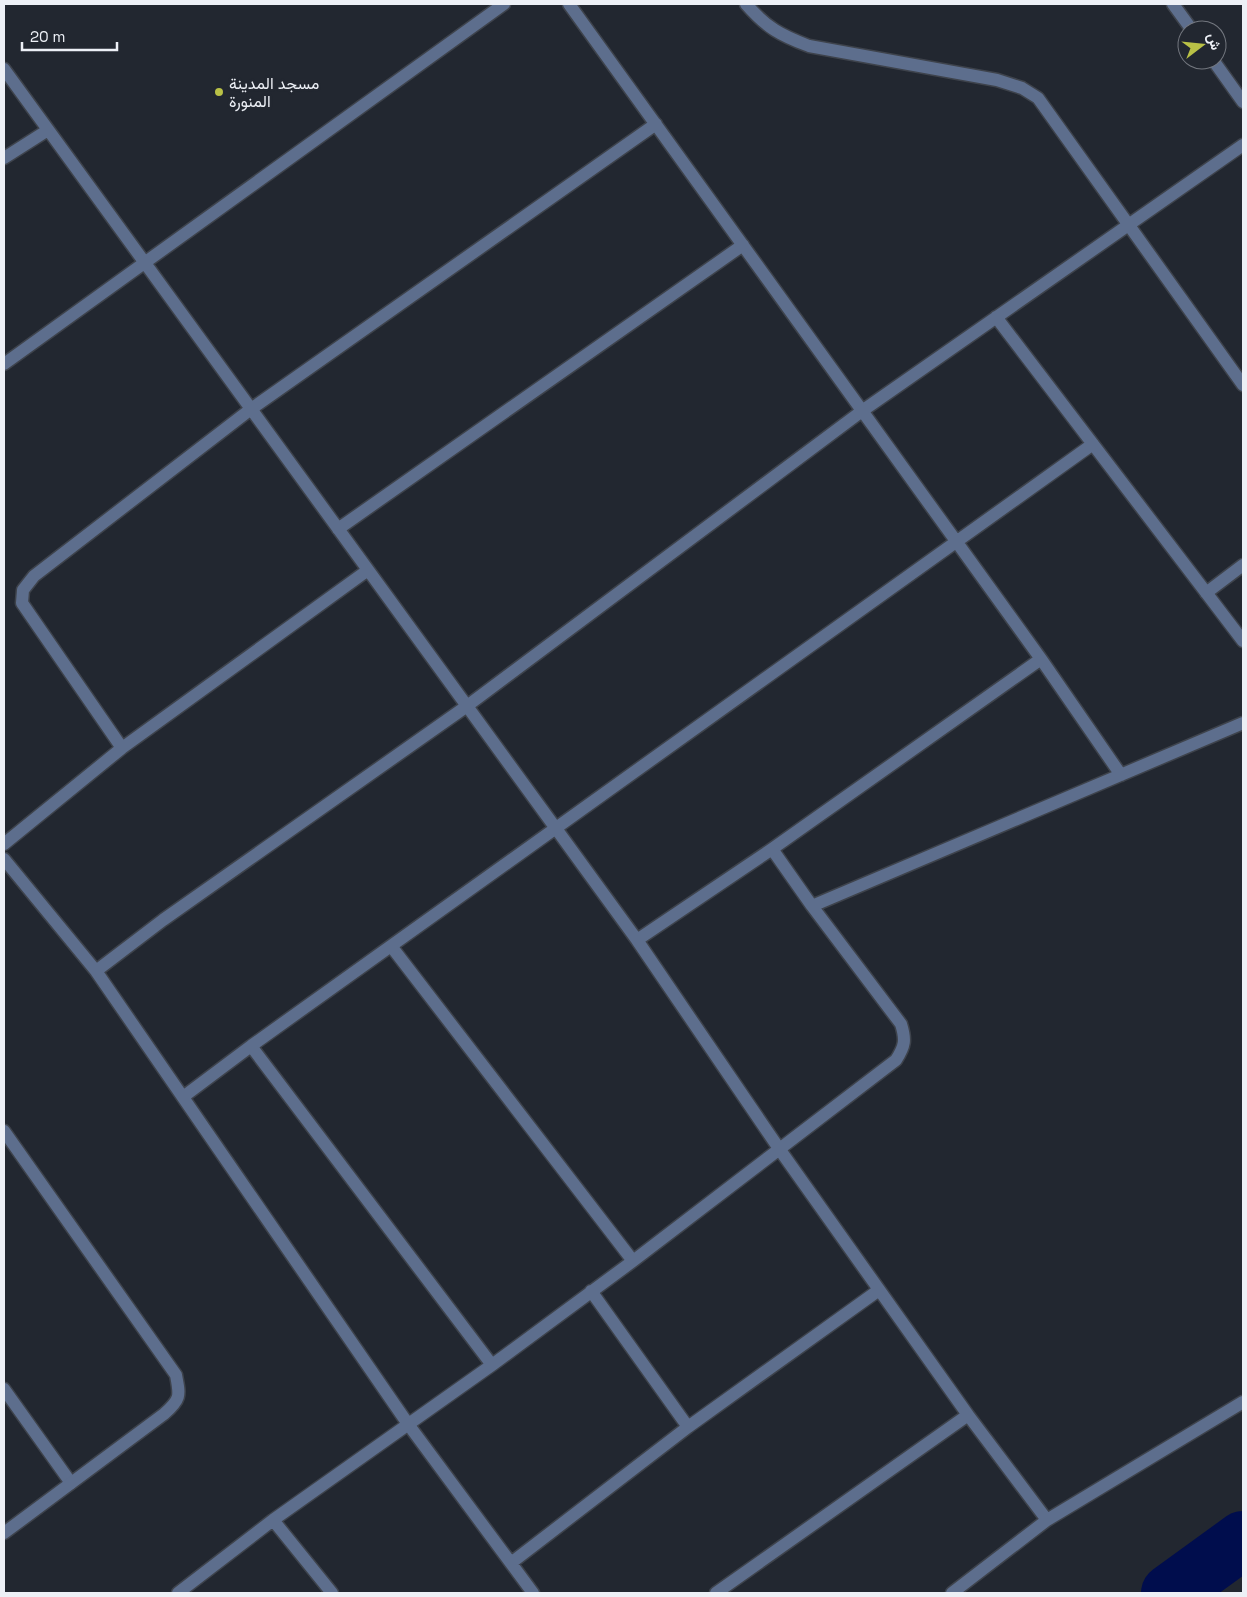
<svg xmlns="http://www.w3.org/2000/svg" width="1247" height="1597" font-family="'Space Grotesk',Vazirmatn,sans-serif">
<rect width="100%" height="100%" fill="#222730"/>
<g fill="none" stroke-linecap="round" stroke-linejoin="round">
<!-- river -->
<path stroke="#000d4d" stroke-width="58" d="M 1170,1593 L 1243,1540"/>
<!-- lane casing -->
<g stroke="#3e434c" stroke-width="15">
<path id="lane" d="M 4,1389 L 71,1483"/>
</g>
<!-- street casing -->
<g stroke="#3e434c" stroke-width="15">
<path id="street" d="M 569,4 L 1041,659 L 1121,775
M 746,4 C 767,28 780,35 809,46 L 997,80 L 1022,88 L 1038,98 L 1243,385
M 1173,4 L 1192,30
M 1213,60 L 1243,102
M 4,69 L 637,940 L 780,1150 L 968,1415 L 1047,1520
M 4,158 L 48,130
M 996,317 L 1243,641
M 4,364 L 504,4
M 338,529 L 743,245
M 1206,593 L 1243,565
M 122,748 L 22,603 L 23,590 L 34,576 L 251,409 L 656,124
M 4,844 L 122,748 L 368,570
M 4,859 L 96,971 L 408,1424 L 533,1593
M 812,906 L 1243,723
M 637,940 L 772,849 L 1041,659
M 391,946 L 633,1261
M 96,971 L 163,920 L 467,706 L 862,411 L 1243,145
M 251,1046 L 492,1365
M 183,1097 L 251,1046 L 1093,444
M 4,1131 L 176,1375 C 180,1396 181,1399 164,1414 L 4,1533
M 591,1291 L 688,1427
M 273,1520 L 332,1593
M 511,1563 L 688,1427 L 879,1290
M 178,1593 L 273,1520 L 492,1365 L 633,1261 L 896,1060 C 905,1046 906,1040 901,1024 L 812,906 L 772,849
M 716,1593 L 968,1415
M 952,1593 L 1047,1520 L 1243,1402"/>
</g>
<!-- lane -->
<use href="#lane" stroke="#5d6e8d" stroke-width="12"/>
<!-- street -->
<use href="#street" stroke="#5d6e8d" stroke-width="12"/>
</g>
<!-- markers -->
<circle fill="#b9c146" stroke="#222730" stroke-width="2" cx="219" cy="92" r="5"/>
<g text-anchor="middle" stroke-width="5" stroke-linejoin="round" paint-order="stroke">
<!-- poi labels -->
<g font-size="16" fill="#edf0f6" stroke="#222730" text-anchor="start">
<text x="229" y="89">مسجد المدينة<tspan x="229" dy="18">المنورة</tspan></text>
</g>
</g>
<!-- border -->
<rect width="1247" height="1597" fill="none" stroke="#edf0f6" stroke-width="10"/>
<!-- north arrow -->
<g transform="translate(1202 45) rotate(74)"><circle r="24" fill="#222730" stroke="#73777f"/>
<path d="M0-4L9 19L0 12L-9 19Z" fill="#b9c146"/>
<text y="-8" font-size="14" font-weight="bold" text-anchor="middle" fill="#edf0f6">ش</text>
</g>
<!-- scale -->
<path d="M22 42v8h95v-8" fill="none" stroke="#edf0f6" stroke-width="2.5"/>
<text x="30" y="42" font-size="15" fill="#edf0f6" stroke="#222730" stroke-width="4" paint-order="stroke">20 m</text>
</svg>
